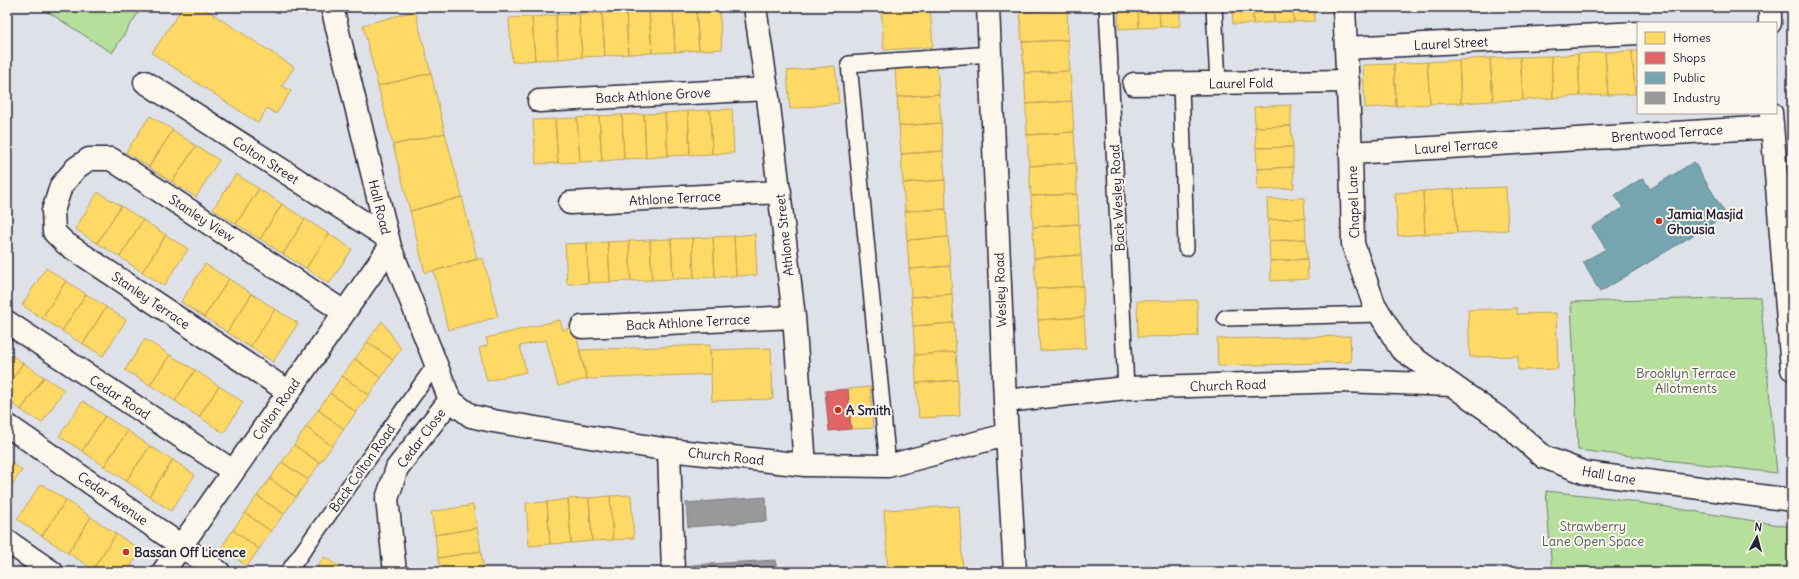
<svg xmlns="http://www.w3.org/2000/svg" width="1799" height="579" font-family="Delius,sans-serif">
<rect width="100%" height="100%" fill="#dee2e8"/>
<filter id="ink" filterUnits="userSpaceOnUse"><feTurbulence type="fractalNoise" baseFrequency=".025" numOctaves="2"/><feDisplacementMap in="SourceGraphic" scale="8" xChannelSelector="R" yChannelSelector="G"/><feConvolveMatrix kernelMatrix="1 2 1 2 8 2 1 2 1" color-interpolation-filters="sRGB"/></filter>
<g filter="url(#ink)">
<!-- green -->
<path fill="#b5df9b" stroke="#6c806b" d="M 40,7 L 142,7 L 112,53 Z
M 1760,297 L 1777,473 L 1578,450 L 1571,302 Z
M 1546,491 L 1611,498 L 1792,527 L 1792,572 L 1552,572 Z"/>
<!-- homes -->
<path fill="#ffd966" stroke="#bda259" d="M 183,7 L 202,7 L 294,67 L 282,86 L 291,91 L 276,114 L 267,108 L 258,123 L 152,53 Z
M 696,7 L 719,7 L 722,49 L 699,50 Z
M 696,7 L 699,50 L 675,52 L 673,8 Z
M 881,7 L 930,7 L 933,47 L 884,50 Z
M 1020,7 L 1066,7 L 1067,9 L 1020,12 Z
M 1118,7 L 1138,7 L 1139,28 L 1119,29 Z
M 1138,7 L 1159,7 L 1160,27 L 1139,28 Z
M 1159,7 L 1180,7 L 1180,26 L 1160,27 Z
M 1232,7 L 1253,7 L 1253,24 L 1233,24 Z
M 1253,7 L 1273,7 L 1274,22 L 1253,24 Z
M 1273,7 L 1293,7 L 1294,22 L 1274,22 Z
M 1293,7 L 1314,7 L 1315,21 L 1294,22 Z
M 673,8 L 675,52 L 652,53 L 649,10 Z
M 1067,9 L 1068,40 L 1022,42 L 1020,12 Z
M 649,10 L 652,53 L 628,54 L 626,11 Z
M 415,11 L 431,73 L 378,86 L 363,25 Z
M 626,11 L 628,54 L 605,56 L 602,13 Z
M 602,13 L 605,56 L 582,57 L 579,14 Z
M 579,14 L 582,57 L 558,59 L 556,15 Z
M 556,15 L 558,59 L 535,60 L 532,17 Z
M 532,17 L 535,60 L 512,62 L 509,18 Z
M 1068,40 L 1070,71 L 1024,73 L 1022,42 Z
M 1632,51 L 1638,51 L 1638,94 L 1635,94 Z
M 1632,51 L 1635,94 L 1608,95 L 1605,52 Z
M 1605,52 L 1608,95 L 1580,96 L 1578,54 Z
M 1578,54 L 1580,96 L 1553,98 L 1551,56 Z
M 1551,56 L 1553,98 L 1523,100 L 1520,57 Z
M 1520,57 L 1523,100 L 1493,101 L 1490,58 Z
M 1490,58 L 1493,101 L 1461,103 L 1459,60 Z
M 1459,60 L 1461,103 L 1430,104 L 1427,62 Z
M 1427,62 L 1430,104 L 1396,106 L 1394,64 Z
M 1394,64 L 1396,106 L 1365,108 L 1363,65 Z
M 835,66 L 839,103 L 790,109 L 787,71 Z
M 937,66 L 939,94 L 897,97 L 895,68 Z
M 1070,71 L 1072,101 L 1026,104 L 1024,73 Z
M 431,73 L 445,133 L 393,145 L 378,86 Z
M 939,94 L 941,123 L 899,126 L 897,97 Z
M 1072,101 L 1074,132 L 1027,135 L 1026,104 Z
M 1291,105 L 1291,126 L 1255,127 L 1254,107 Z
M 732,109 L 734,153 L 712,154 L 710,110 Z
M 710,110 L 712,154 L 690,155 L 688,111 Z
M 688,111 L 690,155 L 668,156 L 665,113 Z
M 665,113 L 668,156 L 646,158 L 644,114 Z
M 644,114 L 646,158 L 624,159 L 622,115 Z
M 622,115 L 624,159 L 602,161 L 599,116 Z
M 150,116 L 173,130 L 149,167 L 126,152 Z
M 599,116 L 602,161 L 580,162 L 577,118 Z
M 577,118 L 580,162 L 558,163 L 555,119 Z
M 555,119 L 558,163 L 536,164 L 533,120 Z
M 941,123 L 943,151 L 901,154 L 899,126 Z
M 1291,126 L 1293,147 L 1256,148 L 1255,127 Z
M 173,130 L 196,146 L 172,182 L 149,167 Z
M 1074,132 L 1076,163 L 1029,166 L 1027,135 Z
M 445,133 L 462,197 L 410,211 L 393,145 Z
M 196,146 L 219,160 L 196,197 L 172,182 Z
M 1293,147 L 1293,167 L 1257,169 L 1256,148 Z
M 943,151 L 945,180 L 903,183 L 901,154 Z
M 1076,163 L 1077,194 L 1031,196 L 1029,166 Z
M 1293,167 L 1294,188 L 1258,190 L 1257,169 Z
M 236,174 L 259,189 L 236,224 L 213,209 Z
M 945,180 L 946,209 L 905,211 L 903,183 Z
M 1506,187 L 1508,230 L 1457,233 L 1454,189 Z
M 259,189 L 282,204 L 260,239 L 236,224 Z
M 1454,189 L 1457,233 L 1425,234 L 1423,191 Z
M 1423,191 L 1425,234 L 1398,236 L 1395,193 Z
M 98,192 L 121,206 L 97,243 L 75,229 Z
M 1077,194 L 1079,224 L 1033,227 L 1031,196 Z
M 462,197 L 477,259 L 425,273 L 410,211 Z
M 1304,198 L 1305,218 L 1268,220 L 1267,199 Z
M 282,204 L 305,219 L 283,254 L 260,239 Z
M 121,206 L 143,220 L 120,257 L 97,243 Z
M 946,209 L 948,237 L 907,240 L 905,211 Z
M 1305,218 L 1306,239 L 1269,241 L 1268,220 Z
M 305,219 L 329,234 L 306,268 L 283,254 Z
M 143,220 L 166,235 L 142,272 L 120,257 Z
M 1079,224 L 1081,255 L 1034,258 L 1033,227 Z
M 329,234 L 352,249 L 329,284 L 306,268 Z
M 755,234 L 757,275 L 736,276 L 734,236 Z
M 166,235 L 188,249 L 164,286 L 142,272 Z
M 734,236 L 736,276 L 715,277 L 713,237 Z
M 713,237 L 715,277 L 694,278 L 692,238 Z
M 948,237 L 950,266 L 909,269 L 907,240 Z
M 692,238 L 694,278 L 673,279 L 671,239 Z
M 671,239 L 673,279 L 652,280 L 650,240 Z
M 1306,239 L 1307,259 L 1270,261 L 1269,241 Z
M 650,240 L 652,280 L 631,281 L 629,241 Z
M 629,241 L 631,281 L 610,282 L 608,242 Z
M 608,242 L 610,282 L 588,283 L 587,243 Z
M 587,243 L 588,283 L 567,284 L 565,244 Z
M 1081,255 L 1083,286 L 1036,289 L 1034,258 Z
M 483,258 L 498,317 L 448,330 L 434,271 Z
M 1307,259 L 1308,279 L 1271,281 L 1270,261 Z
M 205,264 L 229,279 L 204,317 L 181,302 Z
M 950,266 L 952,294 L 911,297 L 909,269 Z
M 46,268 L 66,281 L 42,318 L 22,305 Z
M 229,279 L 252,294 L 227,332 L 204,317 Z
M 66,281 L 86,294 L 62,331 L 42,318 Z
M 1083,286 L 1084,317 L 1038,320 L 1036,289 Z
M 86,294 L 106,307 L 83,344 L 62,331 Z
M 252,294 L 275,309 L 250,347 L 227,332 Z
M 952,294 L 954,323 L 913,326 L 911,297 Z
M 1197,300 L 1198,336 L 1138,337 L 1137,301 Z
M 106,307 L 126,320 L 103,356 L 83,344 Z
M 1517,308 L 1517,314 L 1556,313 L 1558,369 L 1518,370 L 1518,356 L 1470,357 L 1468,310 Z
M 275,309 L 298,323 L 273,362 L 250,347 Z
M 1084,317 L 1086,348 L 1040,351 L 1038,320 Z
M 560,320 L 563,330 L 574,327 L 587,379 L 558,386 L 546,340 L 520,346 L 526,372 L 487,381 L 479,348 L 488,345 L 486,338 Z
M 382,321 L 401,349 L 393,360 L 367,342 Z
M 954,323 L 956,352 L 915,355 L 913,326 Z
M 1350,336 L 1351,362 L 1218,366 L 1217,339 Z
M 145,339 L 170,355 L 150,385 L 125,370 Z
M 367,342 L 393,360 L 381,378 L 355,359 Z
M 710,345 L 711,374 L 587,379 L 579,350 Z
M 771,348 L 773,399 L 712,401 L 710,350 Z
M 7,352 L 23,363 L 7,387 Z
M 956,352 L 958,380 L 916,383 L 915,355 Z
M 170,355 L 195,370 L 175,401 L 150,385 Z
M 355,359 L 381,378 L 369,395 L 342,376 Z
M 23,363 L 44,377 L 21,410 L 7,400 L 7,387 Z
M 195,370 L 219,386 L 199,417 L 175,401 Z
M 342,376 L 369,395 L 356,412 L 330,393 Z
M 44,377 L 64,390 L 42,423 L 21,410 Z
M 958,380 L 960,416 L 919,418 L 916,383 Z
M 219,386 L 243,402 L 224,433 L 199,417 Z
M 870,387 L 873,428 L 851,429 L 848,389 Z
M 330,393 L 356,412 L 344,429 L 318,410 Z
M 83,401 L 105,416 L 82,451 L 59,436 Z
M 318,410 L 344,429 L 332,446 L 306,427 Z
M 105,416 L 128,431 L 104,466 L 82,451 Z
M 306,427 L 332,446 L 320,463 L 294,445 Z
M 128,431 L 150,446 L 126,481 L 104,466 Z
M 294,445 L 320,463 L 308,480 L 282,462 Z
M 150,446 L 173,460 L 149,496 L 126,481 Z
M 7,460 L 22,470 L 7,492 Z
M 173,460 L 195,475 L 171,511 L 149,496 Z
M 282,462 L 308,480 L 296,497 L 270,479 Z
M 270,479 L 296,497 L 284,514 L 257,496 Z
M 41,484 L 66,500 L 42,536 L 17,519 Z
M 631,495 L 634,538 L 613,540 L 610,496 Z
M 257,496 L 284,514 L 271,531 L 245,513 Z
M 610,496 L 613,540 L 592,541 L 589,498 Z
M 589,498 L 592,541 L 571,543 L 568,499 Z
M 568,499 L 571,543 L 550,544 L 547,502 Z
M 66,500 L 91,517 L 68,553 L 42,536 Z
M 547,502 L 550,544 L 529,546 L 526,503 Z
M 473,505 L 477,528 L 435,535 L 431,512 Z
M 959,506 L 963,572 L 888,572 L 884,510 Z
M 245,513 L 271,531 L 259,549 L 233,530 Z
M 91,517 L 116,534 L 93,569 L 68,553 Z
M 477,528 L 481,551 L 438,558 L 435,535 Z
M 233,530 L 259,549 L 247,566 L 221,548 Z
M 116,534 L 141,550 L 127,572 L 97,572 L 93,569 Z
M 481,551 L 484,572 L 441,572 L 438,558 Z
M 324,557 L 340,567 L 337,572 L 318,572 L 321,569 L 317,566 Z"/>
<!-- shops -->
<path fill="#e06666" stroke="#a75259" d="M 848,389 L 851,429 L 829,431 L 825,391 Z"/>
<!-- public -->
<path fill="#76a5af" stroke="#5d7e8c" d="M 1694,162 L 1726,215 L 1600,292 L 1583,262 L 1606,249 L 1592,227 L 1623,208 L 1615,195 L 1643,178 L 1650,189 Z"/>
<!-- industry -->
<path fill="#999" stroke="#75757d" d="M 766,497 L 767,521 L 688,527 L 686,503 Z
M 776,560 L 776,572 L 692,572 L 692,565 Z"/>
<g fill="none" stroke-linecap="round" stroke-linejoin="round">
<!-- lane casing -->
<g stroke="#22223b" stroke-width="18">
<path id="lane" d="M 1107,7 L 1126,388
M 1214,7 L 1218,83
M 1181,83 L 1186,248
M 1225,318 L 1380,314
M 888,466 L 849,64 L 991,54
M 288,572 L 435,365"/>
</g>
<!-- street casing -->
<g stroke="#22223b" stroke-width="25">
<path id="street" d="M 332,7 L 390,247 L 450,400
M 755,7 L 767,89 L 794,317 L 805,465
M 1344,7 L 1351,153 L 1353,244 L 1374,304 L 1401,349 L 1452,385
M 1770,7 L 1770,23
M 1346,48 L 1638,33
M 145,82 L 388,238
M 1134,84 L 1348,81
M 539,101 L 767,89
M 1771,113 L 1792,369
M 1351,153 L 1772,127
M 570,203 L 780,192
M 7,322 L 233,471
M 582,327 L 794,317
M 289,392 L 65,243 L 54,232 L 53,211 L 61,186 L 76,168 L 89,159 L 111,159 L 344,312
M 450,400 L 471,416 L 493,421 L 669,450 L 805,465 L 888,466 L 1006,435
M 7,425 L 219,572
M 669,450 L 673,572
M 7,541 L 52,572
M 163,572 L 390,247
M 395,572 L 387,499 L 397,468 L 450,400"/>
</g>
<!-- secondary casing -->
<g stroke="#22223b" stroke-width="25">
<path id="secondary" d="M 988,7 L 1005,401 L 1015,572
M 1005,401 L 1126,388 L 1343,381 L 1452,385 L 1503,421 L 1544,457 L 1586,473 L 1792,500"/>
</g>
<!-- lane -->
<use href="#lane" stroke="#fbf7ec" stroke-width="15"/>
<!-- street -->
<use href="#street" stroke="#fbf7ec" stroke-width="22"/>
<!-- secondary -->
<use href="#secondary" stroke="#fbf7ec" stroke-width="22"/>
</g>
</g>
<!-- markers -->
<g fill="#c8321e" stroke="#fbf7ec" stroke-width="1.5">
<circle cx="1659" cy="221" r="4"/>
<circle cx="838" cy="410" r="4"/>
<circle cx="126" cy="552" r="4"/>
</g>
<g text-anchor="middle" stroke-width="4" stroke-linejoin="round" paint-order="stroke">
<!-- street labels -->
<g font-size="13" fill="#22223b" stroke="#fbf7ec">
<text transform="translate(1451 43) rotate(-3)" y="5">Laurel Street</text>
<text transform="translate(1241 83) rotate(-1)" y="5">Laurel Fold</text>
<text transform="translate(653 95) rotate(-3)" y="5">Back Athlone Grove</text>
<text transform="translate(1667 133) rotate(-4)" y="5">Brentwood Terrace</text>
<text transform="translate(1456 146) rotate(-4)" y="5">Laurel Terrace</text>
<text transform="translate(266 160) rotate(33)" y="5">Colton Street</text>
<text transform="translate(675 198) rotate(-3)" y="5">Athlone Terrace</text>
<text transform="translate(1117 198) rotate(-93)" y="5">Back Wesley Road</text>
<text transform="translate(1353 202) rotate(-92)" y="5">Chapel Lane</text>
<text transform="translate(380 207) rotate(76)" y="5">Hall Road</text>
<text transform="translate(202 218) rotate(33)" y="5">Stanley View</text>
<text transform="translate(784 235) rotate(-96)" y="5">Athlone Street</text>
<text transform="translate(1000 290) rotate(-92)" y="5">Wesley Road</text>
<text transform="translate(151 300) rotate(34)" y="5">Stanley Terrace</text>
<text transform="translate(688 322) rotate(-3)" y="5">Back Athlone Terrace</text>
<text transform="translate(1228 385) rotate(-2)" y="5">Church Road</text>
<text transform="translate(120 397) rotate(33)" y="5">Cedar Road</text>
<text transform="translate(276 409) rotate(-55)" y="5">Colton Road</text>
<text transform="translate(421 438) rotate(-53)" y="5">Cedar Close</text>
<text transform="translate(726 456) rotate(6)" y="5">Church Road</text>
<text transform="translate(362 468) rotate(-55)" y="5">Back Colton Road</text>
<text transform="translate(1609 475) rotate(10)" y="5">Hall Lane</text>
<text transform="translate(113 498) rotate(35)" y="5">Cedar Avenue</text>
</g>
<!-- poi labels -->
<g font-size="13" font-weight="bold" fill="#22223b" stroke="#fbf7ec" text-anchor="start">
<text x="1667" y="219">Jamia Masjid<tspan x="1667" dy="15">Ghousia</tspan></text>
<text x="846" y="415">A Smith</text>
<text x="134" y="557">Bassan Off Licence</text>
</g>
<!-- park labels -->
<g font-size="13" fill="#4e5b58" stroke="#fbf7ec">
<text x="1686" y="378">Brooklyn Terrace<tspan x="1686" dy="15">Allotments</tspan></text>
<text x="1593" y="531">Strawberry<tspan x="1593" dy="15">Lane Open Space</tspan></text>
</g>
</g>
<!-- margin -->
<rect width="1799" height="579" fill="none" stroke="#fbf7ec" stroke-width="24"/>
<rect x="12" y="12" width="1775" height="555" fill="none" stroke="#22223b" stroke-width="1.5" filter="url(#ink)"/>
<!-- legend -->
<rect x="1637" y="22" width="140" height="92" fill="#fbf7ec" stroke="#a4a2a5"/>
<rect x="1645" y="32" width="20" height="12" fill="#ffd966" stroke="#a4a2a5"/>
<text x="1673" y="42" font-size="12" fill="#22223b">Homes</text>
<rect x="1645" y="52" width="20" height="12" fill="#e06666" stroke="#a4a2a5"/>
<text x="1673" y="62" font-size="12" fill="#22223b">Shops</text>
<rect x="1645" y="72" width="20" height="12" fill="#76a5af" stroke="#a4a2a5"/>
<text x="1673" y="82" font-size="12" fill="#22223b">Public</text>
<rect x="1645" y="92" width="20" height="12" fill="#999999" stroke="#a4a2a5"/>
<text x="1673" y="102" font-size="12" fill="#22223b">Industry</text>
<!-- north arrow -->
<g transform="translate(1757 537) rotate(7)" stroke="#fbf7ec" stroke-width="3" paint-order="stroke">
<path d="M0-3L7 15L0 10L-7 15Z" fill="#22223b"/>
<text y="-6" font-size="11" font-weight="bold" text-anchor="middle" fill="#22223b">N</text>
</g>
</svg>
